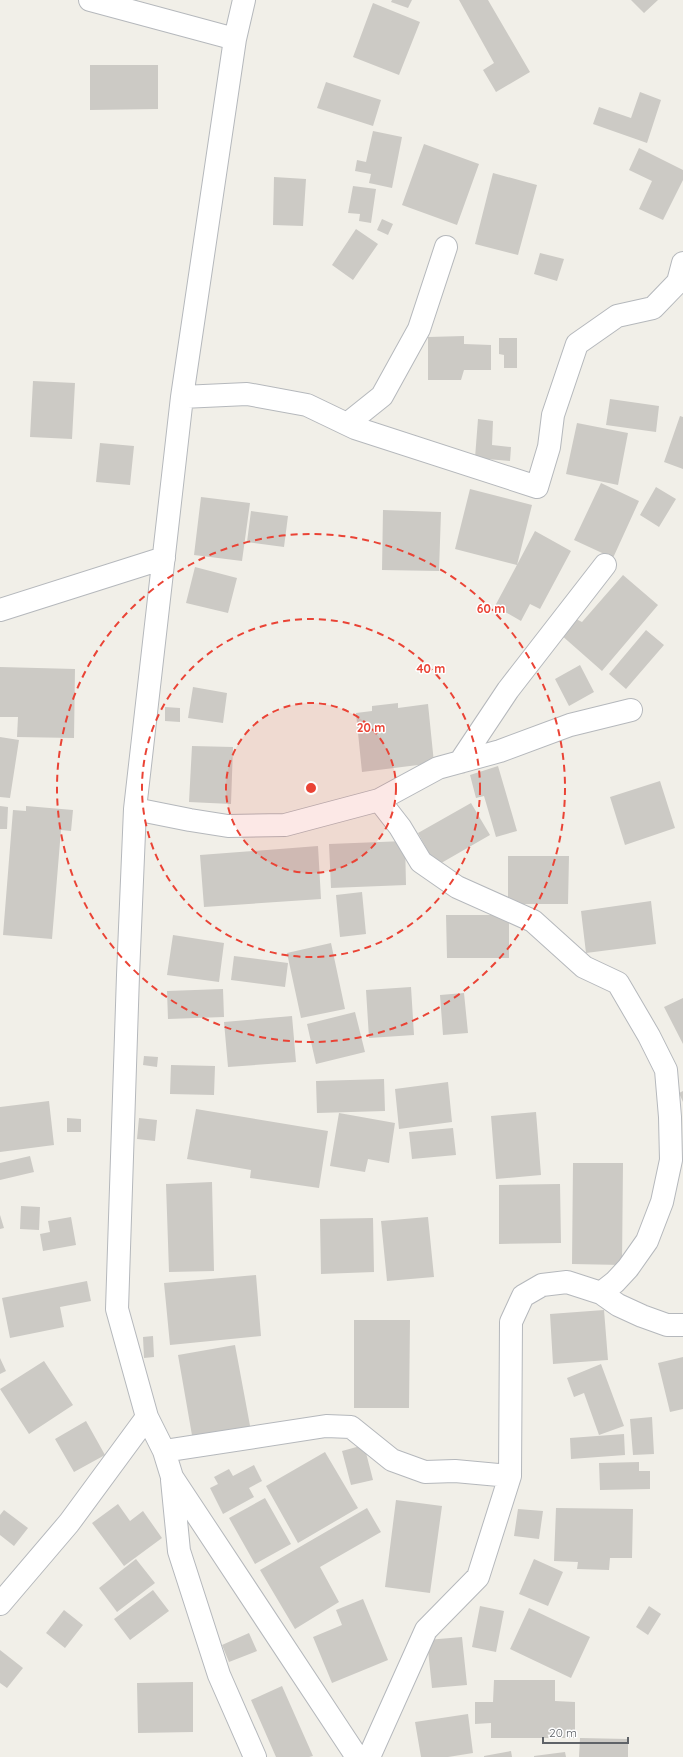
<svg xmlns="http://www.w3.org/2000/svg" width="683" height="1757" font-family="Quicksand,sans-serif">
<rect width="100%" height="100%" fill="#f1efe8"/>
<!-- building -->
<path fill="#cccac5" d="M 392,0 L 412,0 L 408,8 L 391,2 Z
M 459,0 L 488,0 L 530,72 L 496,92 L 483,70 L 494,63 Z
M 631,0 L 658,0 L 644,13 Z
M 373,3 L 420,22 L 399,75 L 353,57 Z
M 90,65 L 158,65 L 158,109 L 90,110 Z
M 326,82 L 381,100 L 373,126 L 317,108 Z
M 640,92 L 661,100 L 647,143 L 593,124 L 599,107 L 631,118 Z
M 373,131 L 402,137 L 392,188 L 369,183 L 371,174 L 355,171 L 357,160 L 366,162 Z
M 424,144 L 479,164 L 457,225 L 402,205 Z
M 639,148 L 683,170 L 683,180 L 663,220 L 639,209 L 652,181 L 629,170 Z
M 493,173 L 537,185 L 518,255 L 475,244 Z
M 274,177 L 306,179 L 303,226 L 273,225 Z
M 353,186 L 376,189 L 371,223 L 359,221 L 360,214 L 348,213 Z
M 382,219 L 393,224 L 388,235 L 377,230 Z
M 356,229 L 378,244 L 353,280 L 332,265 Z
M 540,253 L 564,259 L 557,281 L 534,274 Z
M 464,336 L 464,344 L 491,345 L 491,370 L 464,370 L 461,380 L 428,380 L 428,337 Z
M 499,338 L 517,338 L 517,368 L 504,368 L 504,355 L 499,354 Z
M 33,381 L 75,383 L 72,439 L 30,437 Z
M 610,399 L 659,406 L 656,432 L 606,425 Z
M 680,416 L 683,417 L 683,469 L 664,462 Z
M 478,419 L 493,421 L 492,445 L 511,447 L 510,461 L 475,458 Z
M 577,423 L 628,433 L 618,485 L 566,474 Z
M 100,443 L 134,446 L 130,485 L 96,482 Z
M 601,483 L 639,501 L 613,558 L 574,540 Z
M 656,487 L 676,499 L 659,527 L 640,515 Z
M 470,489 L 532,505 L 517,565 L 455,549 Z
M 201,497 L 250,503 L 242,561 L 194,555 Z
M 383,510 L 441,512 L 439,571 L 382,570 Z
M 251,511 L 288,516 L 284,547 L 247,542 Z
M 535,531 L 571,551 L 540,609 L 530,604 L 521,621 L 495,606 Z
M 195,567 L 237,578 L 228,613 L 186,603 Z
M 623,575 L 658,605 L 602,671 L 560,634 L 574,618 L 582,622 Z
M 646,630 L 664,645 L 626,689 L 609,674 Z
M 580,665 L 594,692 L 569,706 L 555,679 Z
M 0,667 L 75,669 L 74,738 L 17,737 L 18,717 L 0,717 Z
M 193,687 L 227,693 L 223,723 L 188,718 Z
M 398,703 L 398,708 L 428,704 L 434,763 L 362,772 L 356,713 L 372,711 L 372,706 Z
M 165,707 L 180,708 L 180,722 L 165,721 Z
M 0,737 L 19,740 L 10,798 L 0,797 Z
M 192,746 L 233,747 L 231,804 L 189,802 Z
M 498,766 L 517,831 L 496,837 L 484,796 L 476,798 L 470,775 Z
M 660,781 L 675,828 L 625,845 L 610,797 Z
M 471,803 L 490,835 L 436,866 L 418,833 Z
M 0,806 L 8,807 L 7,829 L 0,829 Z
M 26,806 L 73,810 L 71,831 L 61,830 L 52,939 L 3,935 L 13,810 L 26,811 Z
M 405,841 L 406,885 L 331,888 L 329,844 Z
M 318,846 L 321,899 L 204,907 L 200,855 Z
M 508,856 L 569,856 L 568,904 L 508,904 Z
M 362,892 L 366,934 L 340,937 L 336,895 Z
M 651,901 L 656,944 L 586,953 L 581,911 Z
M 446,915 L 509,915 L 509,958 L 447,958 Z
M 173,935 L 224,943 L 219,982 L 167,975 Z
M 331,943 L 345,1009 L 301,1018 L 287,953 Z
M 234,956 L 288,963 L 285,987 L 231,980 Z
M 411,987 L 414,1035 L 369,1038 L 366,990 Z
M 223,989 L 224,1017 L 168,1019 L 167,991 Z
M 464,993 L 468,1033 L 443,1035 L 440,995 Z
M 683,998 L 683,1044 L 664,1007 Z
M 355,1012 L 365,1052 L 316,1064 L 307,1024 Z
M 292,1016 L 296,1062 L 228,1067 L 224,1022 Z
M 144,1056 L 158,1057 L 157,1067 L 143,1065 Z
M 171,1065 L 215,1066 L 214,1095 L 170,1094 Z
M 384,1079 L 385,1111 L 317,1113 L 316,1081 Z
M 448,1082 L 452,1122 L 399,1129 L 395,1089 Z
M 683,1091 L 683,1102 L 679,1093 Z
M 49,1101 L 54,1145 L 0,1152 L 0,1107 Z
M 196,1109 L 328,1131 L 319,1188 L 250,1178 L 251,1170 L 187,1159 Z
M 536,1112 L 541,1175 L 496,1179 L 491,1116 Z
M 339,1113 L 395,1123 L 389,1163 L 368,1159 L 365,1172 L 330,1166 Z
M 67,1118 L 81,1119 L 81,1132 L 67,1132 Z
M 139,1118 L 157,1120 L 155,1141 L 137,1139 Z
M 453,1128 L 456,1155 L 412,1159 L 409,1132 Z
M 30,1156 L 34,1172 L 0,1180 L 0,1163 Z
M 573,1163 L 623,1163 L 622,1265 L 572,1264 Z
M 212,1182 L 214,1271 L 169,1272 L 166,1184 Z
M 560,1184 L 561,1243 L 499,1244 L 499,1185 Z
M 21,1206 L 40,1207 L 39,1230 L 20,1229 Z
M 0,1215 L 4,1228 L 0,1229 Z
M 71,1217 L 76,1245 L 43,1251 L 40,1234 L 50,1232 L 48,1221 Z
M 428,1217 L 434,1277 L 387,1281 L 381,1221 Z
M 373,1218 L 374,1272 L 321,1274 L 320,1219 Z
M 256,1275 L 261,1336 L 170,1345 L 164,1283 Z
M 87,1281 L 91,1301 L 60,1307 L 64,1327 L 10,1338 L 2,1298 Z
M 604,1310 L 608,1360 L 553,1364 L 550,1314 Z
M 354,1320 L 410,1320 L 409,1408 L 354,1408 Z
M 153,1336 L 154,1357 L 144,1358 L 143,1337 Z
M 235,1345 L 251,1431 L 193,1441 L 178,1355 Z
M 683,1357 L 683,1409 L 670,1412 L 658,1363 Z
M 0,1358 L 6,1371 L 0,1374 Z
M 44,1361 L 73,1405 L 29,1434 L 0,1389 Z
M 601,1364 L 624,1426 L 599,1435 L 584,1393 L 574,1397 L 567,1378 Z
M 652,1417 L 654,1454 L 633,1455 L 630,1419 Z
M 86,1421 L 105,1455 L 74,1472 L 55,1439 Z
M 624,1434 L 625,1455 L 571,1459 L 570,1438 Z
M 364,1445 L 373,1480 L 351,1485 L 342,1451 Z
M 325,1452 L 358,1508 L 298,1543 L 266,1486 Z
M 639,1462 L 639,1471 L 650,1471 L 650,1489 L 600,1490 L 599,1463 Z
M 254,1465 L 262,1481 L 249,1488 L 254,1497 L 223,1514 L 210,1488 L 218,1484 L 214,1477 L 229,1469 L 233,1476 Z
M 265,1498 L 291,1544 L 255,1564 L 229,1518 Z
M 396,1500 L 442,1506 L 430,1593 L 385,1587 Z
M 118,1504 L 130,1521 L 143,1511 L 162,1538 L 124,1566 L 92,1523 Z
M 367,1508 L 381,1532 L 320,1567 L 339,1602 L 295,1629 L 260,1570 Z
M 556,1508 L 633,1509 L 632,1558 L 610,1558 L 609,1570 L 577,1569 L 578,1562 L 554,1561 Z
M 518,1509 L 543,1511 L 539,1539 L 514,1536 Z
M 4,1510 L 28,1528 L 14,1546 L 0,1535 L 0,1515 Z
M 136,1559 L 155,1583 L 117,1612 L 99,1588 Z
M 534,1559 L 563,1572 L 548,1606 L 519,1594 Z
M 153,1590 L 169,1611 L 130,1640 L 114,1619 Z
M 363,1599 L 388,1660 L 332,1683 L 313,1637 L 342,1625 L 336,1610 Z
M 480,1606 L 504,1611 L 496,1652 L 472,1647 Z
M 649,1606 L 661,1614 L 648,1635 L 636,1627 Z
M 529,1608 L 590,1637 L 571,1678 L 510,1649 Z
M 64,1610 L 83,1625 L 65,1648 L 46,1633 Z
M 249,1633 L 257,1651 L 229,1662 L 222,1645 Z
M 462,1637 L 467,1685 L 432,1688 L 427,1640 Z
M 0,1650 L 23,1668 L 7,1688 L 0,1683 Z
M 494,1680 L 555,1680 L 555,1701 L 575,1702 L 575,1738 L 491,1738 L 491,1723 L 475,1724 L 475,1702 L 493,1702 Z
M 193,1682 L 193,1732 L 138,1733 L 137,1683 Z
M 282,1686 L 313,1756 L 309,1757 L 276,1757 L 251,1700 Z
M 468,1714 L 473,1753 L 448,1757 L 421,1757 L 415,1722 Z
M 580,1738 L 628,1739 L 628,1757 L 579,1757 Z
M 511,1751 L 512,1757 L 484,1757 L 484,1756 Z
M 565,1752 L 566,1757 L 534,1757 L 534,1756 Z"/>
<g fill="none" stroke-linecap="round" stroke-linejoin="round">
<!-- street casing -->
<g stroke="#b5b8bc" stroke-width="24">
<path id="street" d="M 90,0 L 235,39
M 244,0 L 235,39 L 182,397 L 135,809 L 128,975 L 117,1309 L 147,1417 L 164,1451 L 172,1477 L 357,1757
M 182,397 L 247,394 L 307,405 L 355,428 L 537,487 L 549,447 L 553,415 L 577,344 L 617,316 L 653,308 L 678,282 L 683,263
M 347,424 L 382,396 L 419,329 L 446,247
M 0,610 L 164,558
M 460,762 L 508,690 L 605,565
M 379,800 L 400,827 L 421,862 L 457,887 L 533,921 L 584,967 L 618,983 L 649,1036 L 666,1070 L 670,1117 L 671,1160 L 662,1202 L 647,1241 L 628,1268 L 615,1282 L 601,1293
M 135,809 L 190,820 L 228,826 L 285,825 L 379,800 L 438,768 L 500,751 L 570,725 L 631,710
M 164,1451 L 326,1426 L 351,1427 L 392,1460 L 425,1472 L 455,1471 L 510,1476
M 172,1480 L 179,1551 L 219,1675 L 255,1757
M 0,1604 L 69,1523 L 147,1417
M 369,1757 L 426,1630 L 478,1577 L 510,1476 L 511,1322 L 523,1296 L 542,1285 L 567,1282 L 601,1293 L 618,1305 L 642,1316 L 667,1325 L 683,1325"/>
</g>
<!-- street -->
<use href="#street" stroke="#fff" stroke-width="22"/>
</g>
<!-- distance rings -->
<circle cx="311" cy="788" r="85" fill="#ea4335" fill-opacity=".12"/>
<g fill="none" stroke="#ea4335" stroke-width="2" stroke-dasharray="7 5">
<circle cx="311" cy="788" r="85"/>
<circle cx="311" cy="788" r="169"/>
<circle cx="311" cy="788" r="254"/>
</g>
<circle cx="311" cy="788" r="6" fill="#ea4335" stroke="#fff" stroke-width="2"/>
<g font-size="12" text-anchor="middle" font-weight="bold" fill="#ea4335" stroke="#fff" stroke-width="3" stroke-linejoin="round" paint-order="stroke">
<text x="491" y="613">60 m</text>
<text x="431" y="673">40 m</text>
<text x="371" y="732">20 m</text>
</g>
<!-- scale -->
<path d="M543 1737v6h85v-6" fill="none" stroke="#5f6368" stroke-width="2"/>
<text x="549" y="1737" font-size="12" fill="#5f6368" stroke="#ffffff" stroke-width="3" paint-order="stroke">20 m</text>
</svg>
